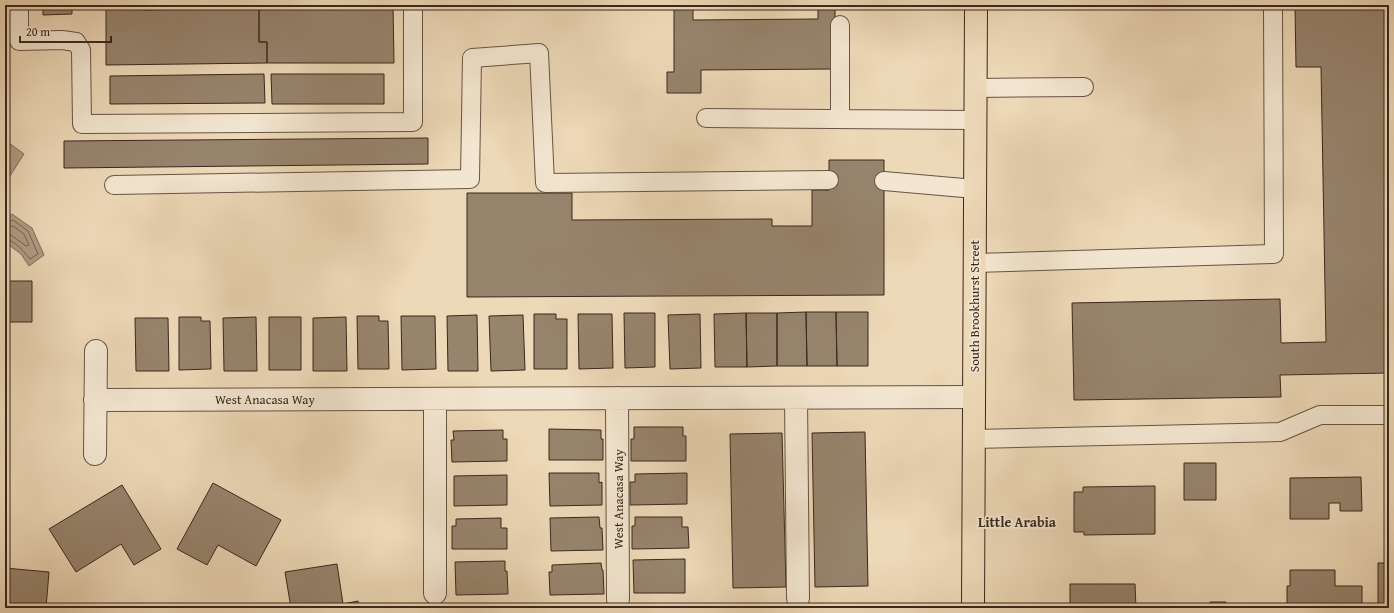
<svg xmlns="http://www.w3.org/2000/svg" width="1394" height="613" font-family="'Gentium Book Plus',serif">
<rect width="100%" height="100%" fill="#edd8b7"/>
<filter id="stains"><feTurbulence type="fractalNoise" baseFrequency=".005" numOctaves="4"/><feColorMatrix values="0 0 0 0 .2 0 0 0 0 .09 0 0 0 0 .02 0 0 0 .5 -.17"/></filter>
<radialGradient id="worn" r=".72"><stop offset=".6" stop-color="#630" stop-opacity="0"/><stop offset="1" stop-color="#630" stop-opacity=".3"/></radialGradient>
<!-- water -->
<path fill="#b09c83" stroke="#806e5a" d="M 9,143 L 24,154 L 8,179 L 5,180 L 5,147 Z
M 12,214 L 32,228 L 44,255 L 29,266 L 21,254 L 5,242 L 5,220 Z"/>
<g fill="none" stroke-linecap="round" stroke-linejoin="round">
<!-- shore -->
<path stroke="#746250" stroke-width="1" d="M 5,223 L 13,220 L 28,231 L 38,254 L 30,259 C 24,252 16,241 5,239
M 5,228 L 13,226 L 24,234 L 29,245 L 26,246 L 11,235 L 5,234"/>
</g>
<!-- building -->
<path fill="#97846d" stroke="#39281d" d="M 43,5 L 72,5 L 72,14 L 43,15 Z
M 106,5 L 143,5 L 143,10 L 259,8 L 259,42 L 267,42 L 267,63 L 106,65 Z
M 337,5 L 393,5 L 394,63 L 267,63 L 267,42 L 259,42 L 259,8 L 337,6 Z
M 674,5 L 693,5 L 693,20 L 818,19 L 818,6 L 835,6 L 835,69 L 701,70 L 701,93 L 667,93 L 667,72 L 674,72 Z
M 1295,5 L 1389,5 L 1389,373 L 1280,375 L 1281,397 L 1074,400 L 1072,303 L 1280,299 L 1281,343 L 1326,342 L 1321,67 L 1296,67 Z
M 264,74 L 265,103 L 110,104 L 110,76 Z
M 271,74 L 384,74 L 384,104 L 272,104 Z
M 428,138 L 428,164 L 64,168 L 64,141 Z
M 829,160 L 884,160 L 884,295 L 467,297 L 467,193 L 572,193 L 572,220 L 772,219 L 772,226 L 812,226 L 812,190 L 829,190 Z
M 5,281 L 32,281 L 32,322 L 5,322 Z
M 806,312 L 807,366 L 777,366 L 777,313 Z
M 806,312 L 836,312 L 837,366 L 807,366 Z
M 836,312 L 868,312 L 868,366 L 837,366 Z
M 624,313 L 655,313 L 655,367 L 625,368 Z
M 746,313 L 747,367 L 715,367 L 714,314 Z
M 746,313 L 777,313 L 777,366 L 747,367 Z
M 534,314 L 556,314 L 556,319 L 567,319 L 567,369 L 534,369 Z
M 578,314 L 612,314 L 613,368 L 579,369 Z
M 700,314 L 701,368 L 670,369 L 668,315 Z
M 477,315 L 478,371 L 448,371 L 447,316 Z
M 523,315 L 525,370 L 491,371 L 489,316 Z
M 357,316 L 379,316 L 379,321 L 388,321 L 389,369 L 358,369 Z
M 401,316 L 435,316 L 436,369 L 402,370 Z
M 179,317 L 201,317 L 201,321 L 210,321 L 211,369 L 179,370 Z
M 256,317 L 257,371 L 224,371 L 223,318 Z
M 269,317 L 301,317 L 301,370 L 269,370 Z
M 346,317 L 347,371 L 313,371 L 313,318 Z
M 135,318 L 168,318 L 169,371 L 136,371 Z
M 634,427 L 683,427 L 683,436 L 686,436 L 686,461 L 631,461 L 631,439 L 634,439 Z
M 549,429 L 601,430 L 601,439 L 603,439 L 603,460 L 549,460 Z
M 503,430 L 503,439 L 507,439 L 507,461 L 452,462 L 451,440 L 454,440 L 453,431 Z
M 865,432 L 868,586 L 815,587 L 812,433 Z
M 782,433 L 786,587 L 733,588 L 730,434 Z
M 1184,463 L 1216,463 L 1216,500 L 1184,500 Z
M 549,473 L 599,473 L 599,483 L 602,482 L 602,505 L 550,506 Z
M 687,473 L 687,504 L 630,505 L 630,482 L 635,482 L 635,474 Z
M 507,475 L 507,505 L 454,506 L 454,476 Z
M 1361,477 L 1362,511 L 1340,511 L 1340,503 L 1329,503 L 1329,519 L 1290,519 L 1290,478 Z
M 213,483 L 281,520 L 256,566 L 218,545 L 207,565 L 177,549 Z
M 122,485 L 161,549 L 134,565 L 121,544 L 76,572 L 49,529 Z
M 1155,486 L 1155,534 L 1084,535 L 1084,532 L 1074,532 L 1074,492 L 1083,492 L 1083,487 Z
M 599,517 L 600,528 L 602,528 L 603,550 L 551,551 L 550,518 Z
M 635,517 L 682,517 L 682,527 L 688,527 L 689,548 L 632,549 L 632,526 L 635,526 Z
M 501,518 L 501,528 L 507,528 L 507,549 L 452,549 L 452,526 L 456,526 L 456,519 Z
M 685,559 L 685,593 L 634,593 L 633,560 Z
M 505,561 L 505,571 L 507,571 L 508,594 L 456,595 L 455,562 Z
M 601,563 L 602,570 L 603,570 L 604,594 L 550,595 L 549,572 L 552,572 L 552,565 Z
M 1378,563 L 1389,563 L 1389,608 L 1378,608 Z
M 337,564 L 343,604 L 358,601 L 359,608 L 291,608 L 285,572 Z
M 5,568 L 49,572 L 46,608 L 5,608 Z
M 1290,570 L 1335,570 L 1335,586 L 1362,586 L 1362,608 L 1287,608 L 1287,586 L 1290,586 Z
M 1070,584 L 1135,584 L 1136,608 L 1070,608 Z
M 1210,602 L 1226,602 L 1226,608 L 1210,608 Z"/>
<g fill="none" stroke-linecap="round" stroke-linejoin="round">
<!-- service casing -->
<g stroke="#665444" stroke-width="20">
<path id="service" d="M 19,5 L 19,41 L 62,40 L 76,42 L 81,50 L 82,124 L 413,122 L 413,5
M 975,88 L 1084,87
M 706,118 L 975,120
M 840,119 L 840,25
M 884,181 L 975,189
M 114,185 L 470,179 L 472,58 L 539,53 L 545,183 L 829,180
M 975,263 L 1274,254 L 1273,5
M 974,439 L 1280,432 L 1320,415 L 1389,415"/>
</g>
<!-- minor casing -->
<g stroke="#665444" stroke-width="24">
<path id="minor" d="M 617,398 L 618,599
M 796,398 L 798,598
M 435,399 L 435,593
M 95,400 L 974,397
M 95,454 L 96,351"/>
</g>
<!-- primary casing -->
<g stroke="#39281d" stroke-width="24">
<path id="primary" d="M 973,608 L 976,5"/>
</g>
<!-- service -->
<use href="#service" stroke="#f3e6d0" stroke-width="18"/>
<!-- minor -->
<use href="#minor" stroke="#f3e6d0" stroke-width="22"/>
<!-- primary -->
<use href="#primary" stroke="#edd8b7" stroke-width="22"/>
</g>
<g text-anchor="middle" stroke-width="3.5" stroke-linejoin="round" paint-order="stroke">
<!-- street labels -->
<g font-size="13" fill="#39281d" stroke="#f3e6d0">
<text transform="translate(974 306) rotate(-90)" y="5">South Brookhurst Street</text>
<text x="265" y="404">West Anacasa Way</text>
<text transform="translate(618 499) rotate(-90)" y="5">West Anacasa Way</text>
</g>
<!-- neighbourhood labels -->
<g font-size="14" font-weight="bold" fill="#39281d" stroke="#f3e6d0">
<text x="1017" y="527">Little Arabia</text>
</g>
</g>
<!-- margin -->
<rect width="1394" height="613" fill="none" stroke="#edd8b7" stroke-width="20"/>
<rect x="6" y="6" width="1382" height="601" fill="none" stroke="#39281d" stroke-width="2"/>
<rect x="10" y="10" width="1374" height="593" fill="none" stroke="#39281d"/>
<!-- scale -->
<path d="M20 36v6h91v-6" fill="none" stroke="#39281d" stroke-width="2"/>
<text x="26" y="36" font-size="12" fill="#39281d" stroke="#f3e6d0" stroke-width="3" paint-order="stroke">20 m</text>
<rect width="100%" height="100%" filter="url(#stains)"/>
<rect width="100%" height="100%" fill="url(#worn)"/>
</svg>
